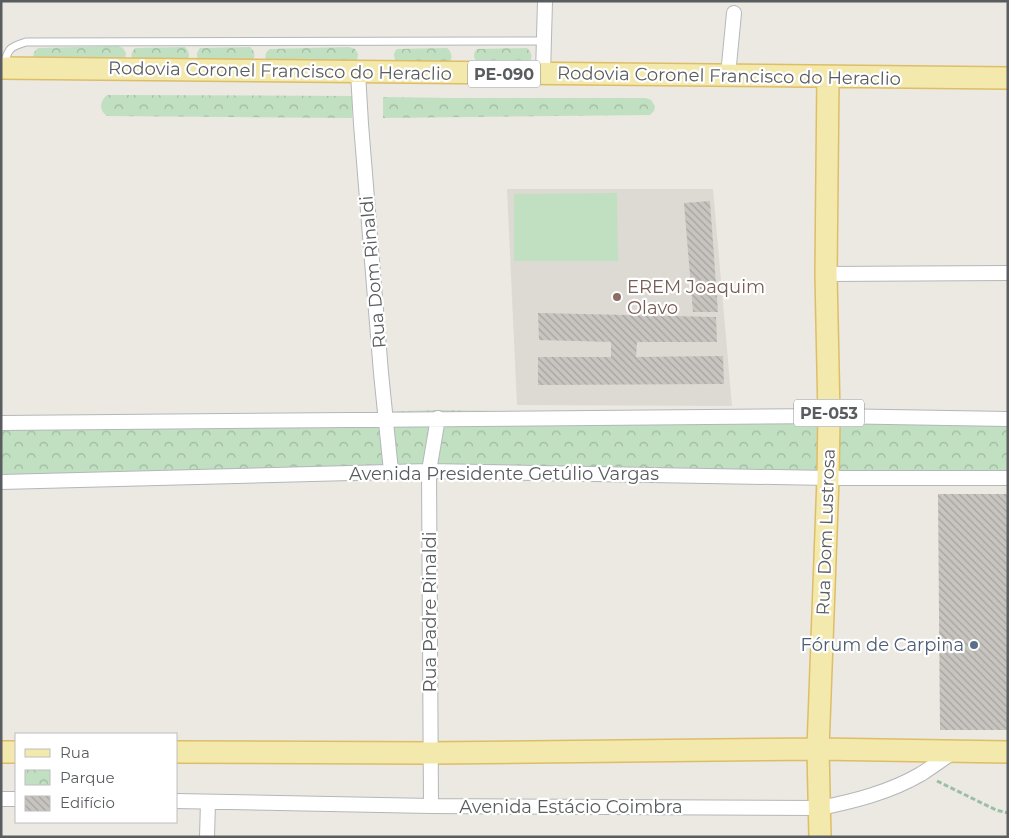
<svg xmlns="http://www.w3.org/2000/svg" width="1009" height="838" font-family="Montserrat,sans-serif">
<defs>
<pattern id="park-crowns" width="20" height="18" patternUnits="userSpaceOnUse" patternTransform="scale(1.25)"><rect width="20" height="18" fill="#c1dfc1"/><path d="M2 6a3 3 0 1 1 6 0M12 15a3 3 0 1 1 6 0" fill="none" stroke="#a0b8a0"/></pattern>
<pattern id="building-back-hatch" width="6" height="6" patternUnits="userSpaceOnUse" patternTransform="scale(1.25)"><rect width="6" height="6" fill="#c8c5c0"/><path d="M-1 5l2 2M0 0l6 6M5-1l2 2" fill="none" stroke="#a5a39f"/></pattern>
</defs>
<rect width="100%" height="100%" fill="#ebe9e1"/>
<!-- education -->
<path fill="#dddad3" d="M 507,189 L 713,189 L 732,406 L 517,405 Z"/>
<!-- park -->
<path fill="url(#park-crowns)" d="M 118,46 L 123,48 L 126,53 L 125,60 L 35,61 C 32,56 33,52 38,48 Z
M 185,47 C 189,51 190,55 188,60 L 133,59 C 130,54 132,52 135,48 Z
M 250,47 C 256,52 255,57 252,62 L 198,59 C 196,55 197,52 200,48 Z
M 349,47 L 355,49 L 358,54 L 357,61 L 266,61 C 265,55 265,52 270,49 Z
M 447,48 C 452,52 453,58 449,63 L 397,62 C 393,57 393,53 397,49 Z
M 527,48 C 532,53 533,57 529,63 L 477,62 C 473,58 473,53 477,49 Z
M 107,95 L 352,96 L 352,118 L 107,116 C 99,110 99,102 107,95 Z
M 383,97 L 449,98 L 646,98 L 651,100 L 655,106 L 654,111 L 650,115 L 383,118 Z
M 439,410 L 831,417 L 827,477 L 427,467 L 1,481 L 1,423 Z
M 834,418 L 1008,420 L 1008,477 L 830,476 Z"/>
<!-- pitch -->
<path fill="#c1dfc1" d="M 617,193 L 618,261 L 514,261 L 514,194 Z"/>
<!-- building -->
<path fill="url(#building-back-hatch)" d="M 710,201 L 718,312 L 693,312 L 684,203 Z
M 538,313 L 716,317 L 717,342 L 637,342 L 636,357 L 723,356 L 724,384 L 538,385 L 538,357 L 611,357 L 611,342 L 539,340 Z
M 938,494 L 1008,494 L 1008,730 L 940,730 Z"/>
<g fill="none" stroke-linecap="round" stroke-linejoin="round">
<!-- lane casing -->
<g stroke="#b4b7ba" stroke-width="9">
<path id="lane" d="M 4,65 C 8,48 10,47 26,42 L 543,41"/>
</g>
<!-- street casing -->
<g stroke="#b4b7ba" stroke-width="16">
<path id="street" d="M 358,73 L 361,124 L 381,373 L 391,471
M 543,74 L 545,1
M 728,75 L 734,13
M 826,274 L 1008,273
M 1,423 L 829,416 L 1008,419
M 1,482 L 429,471 L 828,478 L 1008,478
M 1,799 L 16,799
M 176,801 L 431,806 L 820,808 C 855,801 890,792 921,774 C 932,767 943,759 953,752
M 431,806 L 429,471 L 438,418
M 207,837 L 208,802"/>
</g>
<!-- primary casing -->
<g stroke="#debd67" stroke-width="24">
<path id="primary" d="M 1,68 L 1008,78
M 1,752 L 16,752
M 176,752 L 430,753 L 818,749 L 1008,752
M 820,837 L 818,749 L 828,478 L 829,416 L 826,274 L 828,77"/>
</g>
<!-- path -->
<path stroke="#9bbfa6" stroke-width="3" stroke-dasharray="5 2.5" stroke-linecap="butt" d="M 937,781 L 996,810 L 1008,813"/>
<!-- lane -->
<use href="#lane" stroke="#fff" stroke-width="7"/>
<!-- street -->
<use href="#street" stroke="#fff" stroke-width="14"/>
<!-- primary -->
<use href="#primary" stroke="#f4e9ad" stroke-width="21"/>
</g>
<!-- markers -->
<circle fill="#8d6e63" stroke="#fff" stroke-width="2" cx="617" cy="297" r="5"/>
<circle fill="#5c6f8a" stroke="#fff" stroke-width="2" cx="974" cy="645" r="5"/>
<g text-anchor="middle" stroke-width="4.5" stroke-linejoin="round" paint-order="stroke">
<!-- shield labels -->
<g fill="#fff" stroke="#8c8e90" stroke-width="1">
<rect x="468" y="60.5" width="72" height="27" rx="4"/>
<rect x="794" y="399.5" width="70" height="27" rx="4"/>
</g>
<g font-size="16" font-weight="bold" fill="#5a5d60">
<text x="504" y="80">PE-090</text>
<text x="829" y="419">PE-053</text>
</g>
<!-- street labels -->
<g font-size="18" fill="#5a5d60" stroke="#fff">
<text transform="translate(280 71) rotate(1)" y="6">Rodovia Coronel Francisco do Heraclio</text>
<text transform="translate(729 76) rotate(1)" y="6">Rodovia Coronel Francisco do Heraclio</text>
<text transform="translate(373 272) rotate(-95)" y="6">Rua Dom Rinaldi</text>
<text x="504" y="480">Avenida Presidente Getúlio Vargas</text>
<text transform="translate(826 532) rotate(-88)" y="6">Rua Dom Lustrosa</text>
<text transform="translate(430 612) rotate(-90)" y="6">Rua Padre Rinaldi</text>
<text x="571" y="813">Avenida Estácio Coimbra</text>
</g>
<!-- education labels -->
<g font-size="18" fill="#785e54" stroke="#fff" text-anchor="start">
<text x="627" y="293">EREM Joaquim<tspan x="627" dy="21">Olavo</tspan></text>
</g>
<!-- service labels -->
<g font-size="18" fill="#4e5e75" stroke="#fff" text-anchor="end">
<text x="964" y="651">Fórum de Carpina</text>
</g>
</g>
<!-- border -->
<rect width="1009" height="838" fill="none" stroke="#5a5d60" stroke-width="5"/>
<!-- legend -->
<rect x="15" y="733" width="162" height="90" fill="#ffffff" stroke="#bdbebf"/>
<rect x="25" y="749" width="25" height="8" fill="#f4e9ad" stroke="#bdbebf"/>
<text x="60" y="758" font-size="15" fill="#5a5d60">Rua</text>
<rect x="25" y="770" width="25" height="15" fill="url(#park-crowns)" stroke="#bdbebf"/>
<text x="60" y="783" font-size="15" fill="#5a5d60">Parque</text>
<rect x="25" y="796" width="25" height="15" fill="url(#building-back-hatch)" stroke="#bdbebf"/>
<text x="60" y="808" font-size="15" fill="#5a5d60">Edifício</text>
</svg>
